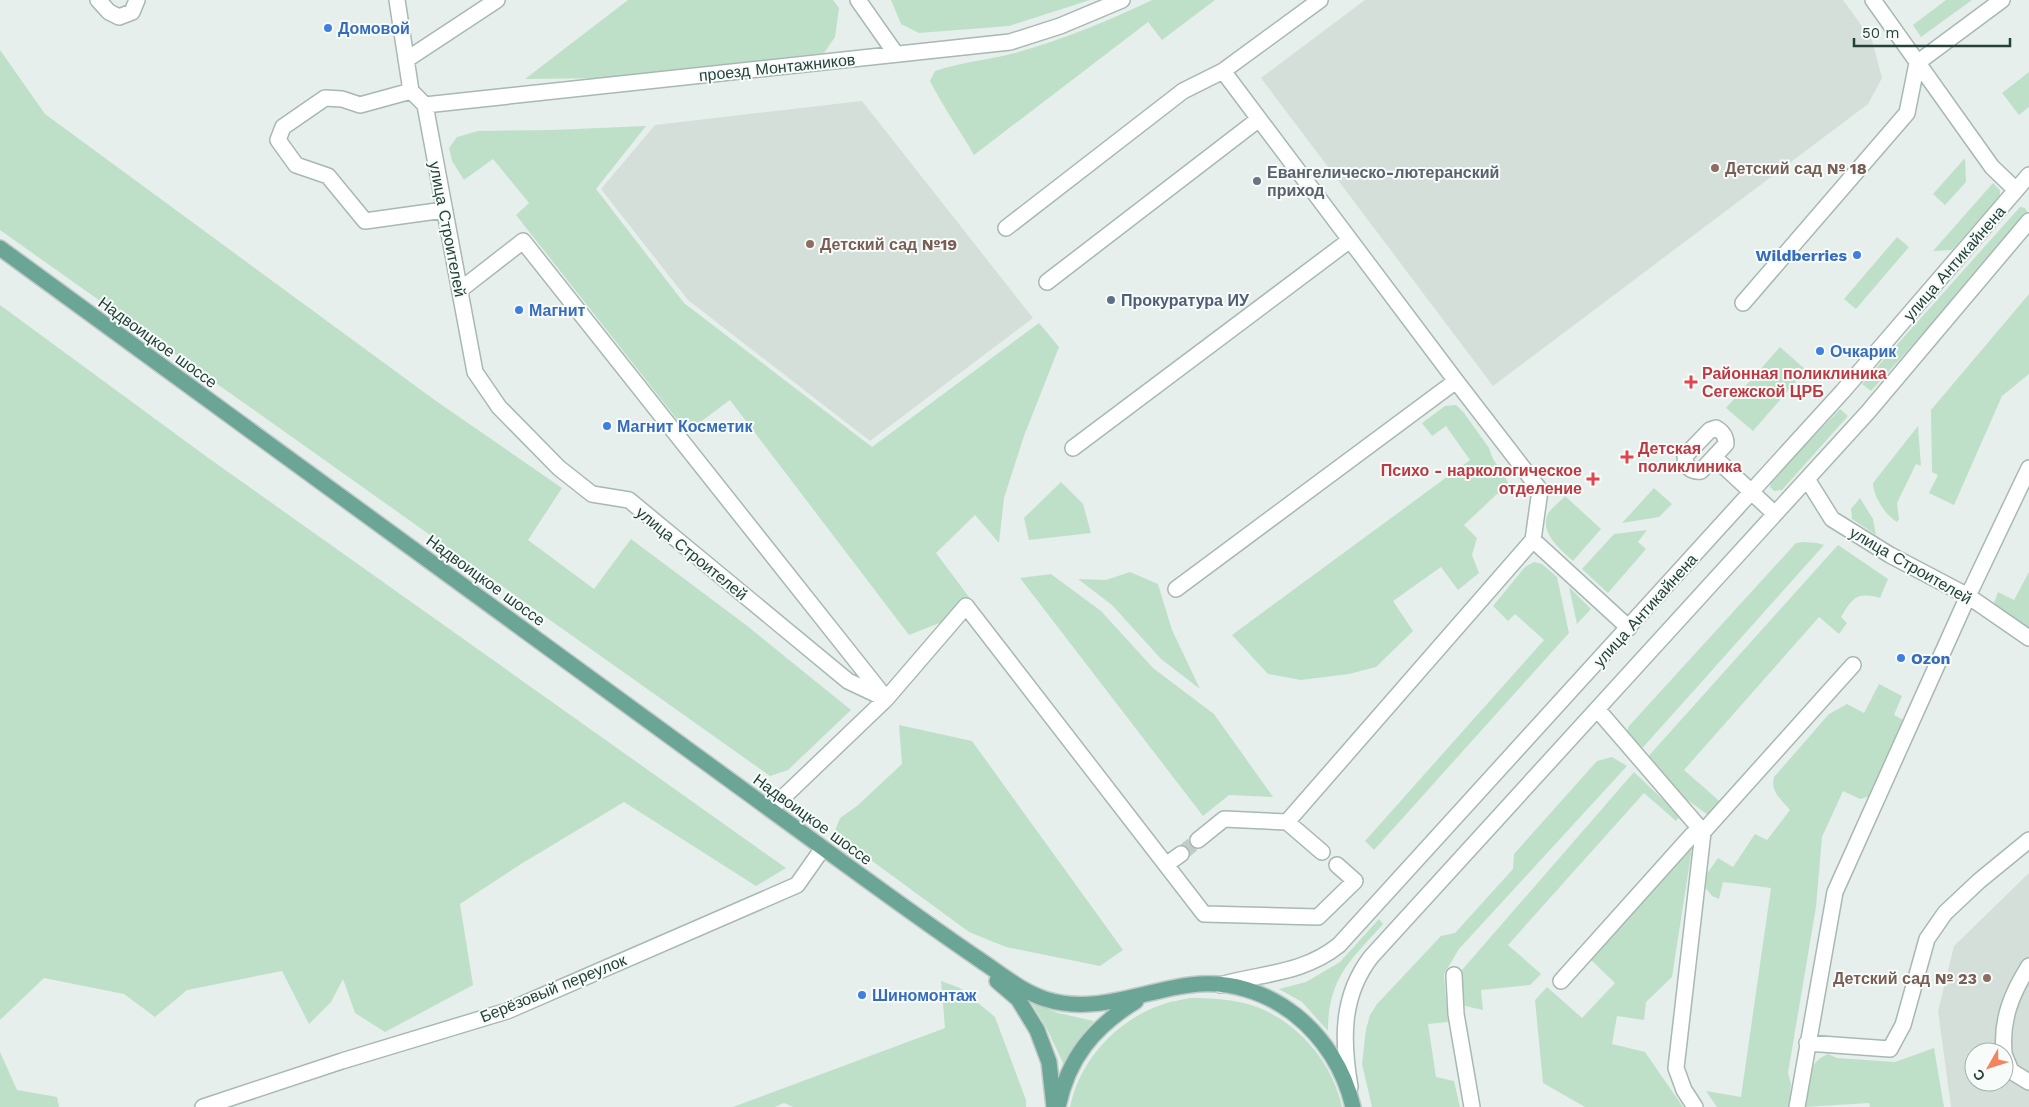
<svg xmlns="http://www.w3.org/2000/svg" width="2029" height="1107" font-family="'Work Sans',sans-serif">
<rect width="100%" height="100%" fill="#e6efeb"/>
<!-- built -->
<path fill="#d4dfda" fill-rule="evenodd" d="M 1365,0 L 1843,0 L 1872,40 L 1882,78 L 1868,104 L 1493,386 L 1261,78 Z
M 862,101 L 1033,318 L 870,441 L 688,300 L 601,189 L 655,125 Z
M 2029,873 L 2029,1107 L 1951,1107 L 1938,1011 L 1954,946 ZM 1974,1052 L 2004,1052 L 2004,1082 L 1974,1082 Z"/>
<!-- green -->
<path fill="#bfe0c8" d="M 628,0 L 833,0 L 839,8 L 835,37 L 824,53 L 610,78 L 525,79 Z
M 891,0 L 1090,0 L 1009,26 L 919,33 L 901,24 Z
M 1152,0 L 1215,0 L 1162,40 L 1148,22 L 974,155 C 960,130 943,107 930,81 L 935,71 C 961,62 988,60 1015,53 C 1062,40 1108,21 1152,0 Z
M 1946,0 L 1972,0 L 1921,37 L 1913,25 Z
M 0,50 L 45,114 L 436,401 L 562,488 L 528,540 L 594,589 L 631,539 L 746,625 L 851,710 L 788,770 L 770,776 L 0,230 Z
M 2029,72 L 2029,107 L 2019,115 L 2002,93 Z
M 646,126 L 596,189 L 684,303 L 872,447 L 1039,323 L 1059,347 L 1024,436 L 1004,498 L 999,543 L 975,515 L 936,553 L 969,597 L 942,622 L 909,635 L 730,400 L 687,432 L 516,215 L 529,203 L 493,159 L 464,180 L 452,161 L 449,148 L 457,137 L 478,131 L 552,130 Z
M 1965,158 L 1966,182 L 1945,205 L 1933,194 Z
M 1993,183 L 2000,190 L 2000,196 L 1952,250 L 1933,251 Z
M 2020,207 L 2025,208 L 2028,213 L 2027,219 L 1871,391 L 1862,384 Z
M 1897,237 L 1909,247 L 1856,309 L 1844,299 Z
M 2029,294 L 2029,374 L 2002,396 L 1954,505 L 1929,493 L 1938,475 L 1932,472 L 1931,410 Z
M 0,305 L 207,457 L 786,868 L 756,886 L 624,802 L 521,864 L 460,904 L 473,985 L 385,1032 L 355,1013 L 343,979 L 331,1002 L 309,1024 L 282,971 L 187,990 L 155,1017 L 124,994 L 44,978 L 0,1020 Z
M 1780,347 L 1806,370 L 1753,431 L 1726,408 Z
M 1456,405 L 1464,413 L 1489,448 L 1493,459 L 1508,482 L 1509,490 L 1504,496 L 1497,494 L 1464,525 L 1477,538 L 1472,555 L 1479,573 L 1458,590 L 1441,567 L 1393,601 L 1413,631 L 1376,667 L 1349,674 L 1301,680 L 1268,674 L 1232,635 L 1470,460 L 1446,426 L 1432,436 L 1422,423 L 1445,406 Z
M 1840,409 L 1848,416 L 1782,490 L 1774,491 L 1770,487 L 1771,481 Z
M 1918,426 L 1921,466 L 1916,464 L 1897,503 L 1899,519 L 1897,522 C 1886,516 1873,496 1873,483 Z
M 1061,482 L 1083,504 L 1091,533 L 1029,540 L 1024,518 Z
M 1654,488 L 1672,504 L 1659,517 L 1622,523 Z
M 1565,496 L 1601,529 L 1573,561 C 1561,550 1539,533 1548,514 C 1551,508 1561,501 1565,496 Z
M 1860,498 L 1873,519 L 1876,535 L 1852,519 L 1851,509 Z
M 1647,530 L 1638,542 L 1646,549 L 1608,593 L 1582,569 L 1614,534 Z
M 1804,542 L 1817,543 L 1824,545 L 1638,753 L 1626,733 L 1629,726 L 1796,543 Z
M 1838,545 L 1888,579 L 1880,598 C 1857,592 1853,597 1841,617 L 1847,623 L 1839,634 L 1819,617 L 1684,770 L 1724,805 L 1708,815 L 1682,796 L 1645,760 Z
M 1534,562 L 1542,564 L 1557,577 L 1569,633 L 1374,850 L 1365,841 L 1544,640 L 1515,614 L 1508,621 L 1493,606 L 1525,567 Z
M 1130,572 L 1158,584 L 1172,630 L 1200,689 L 1161,659 L 1112,605 L 1078,579 L 1106,580 Z
M 2029,572 L 2029,642 L 1993,606 L 1998,592 L 2014,600 Z
M 1051,574 L 1101,611 L 1153,668 L 1214,714 L 1273,797 L 1229,795 L 1203,816 L 1020,578 Z
M 1569,587 L 1591,609 L 1577,624 Z
M 1879,684 L 1902,696 L 1894,715 L 1911,724 L 1870,796 L 1860,799 L 1843,791 L 1822,837 L 1816,907 L 1788,1073 L 1791,1084 L 1789,1107 L 1717,1107 L 1706,1091 L 1741,1097 L 1771,888 L 1723,882 L 1719,899 L 1712,896 L 1701,882 L 1718,858 L 1733,867 L 1755,834 L 1767,840 L 1790,810 C 1781,799 1770,792 1774,777 L 1829,714 L 1847,704 L 1864,713 Z
M 899,725 L 972,741 L 1123,950 L 1100,966 L 1006,947 L 969,932 L 834,833 L 840,818 L 857,806 L 902,764 Z
M 1612,757 L 1627,766 L 1459,949 L 1444,974 L 1448,1022 L 1428,1024 L 1436,1077 L 1454,1081 L 1460,1107 L 1372,1107 L 1362,1064 L 1366,1029 L 1370,1015 L 1377,1004 L 1441,936 L 1455,933 L 1513,869 L 1514,854 L 1597,761 Z
M 1634,772 L 1680,816 L 1676,821 L 1644,793 L 1508,945 L 1541,974 L 1530,985 L 1481,990 L 1483,1010 L 1461,1005 L 1462,970 Z
M 1692,848 L 1672,977 L 1646,1002 L 1644,1020 L 1617,1016 L 1612,1044 L 1645,1052 L 1683,1107 L 1585,1107 L 1543,1083 L 1535,1000 L 1547,987 L 1582,1018 L 1615,983 L 1590,959 Z
M 1379,919 L 1383,924 C 1350,961 1328,978 1328,1031 L 1302,1002 L 1279,989 L 1306,982 L 1340,962 Z
M 941,981 L 960,988 L 995,1017 L 1026,1100 L 1026,1107 L 793,1107 L 784,1103 L 775,1107 L 733,1107 L 945,1028 Z
M 1190,998 C 1209,998 1226,999 1244,1003 C 1292,1015 1332,1059 1342,1107 L 1070,1107 C 1080,1059 1118,1019 1164,1004 C 1172,1001 1182,1000 1190,998 Z
M 1031,1002 L 1058,1013 L 1094,1021 L 1085,1031 L 1064,1065 L 1046,1027 Z
M 1934,1048 L 1944,1107 L 1870,1107 L 1869,1103 L 1805,1107 C 1808,1085 1804,1064 1828,1054 L 1837,1058 L 1895,1062 Z
M 0,1052 L 17,1090 L 57,1097 L 59,1107 L 0,1107 Z"/>
<g fill="none" stroke-linecap="round" stroke-linejoin="round">
<!-- minor-tunnel -->
<path stroke="#bfccc8" stroke-width="15" stroke-dasharray="15 8" stroke-linecap="butt" d="M 1181,854 L 1198,840"/>
<!-- minor casing -->
<g stroke="#a8b8b2" stroke-width="18">
<path id="minor" d="M 98,0 L 109,12 L 119,17 L 132,12 L 137,0
M 397,0 L 411,91 L 425,105 L 475,372 L 499,407 L 559,468 L 592,494 L 629,500 L 848,681 L 886,699
M 858,0 L 896,54
M 1873,0 L 1992,167 L 2016,190
M 406,60 L 497,0
M 1223,71 L 1320,0
M 411,91 L 360,105 L 342,99 L 325,98 L 283,127 L 278,140 L 296,165 L 328,176 L 365,221 L 444,210
M 425,105 L 1010,42 L 1060,26 L 1122,0
M 1006,228 L 1183,91 L 1223,71 L 1456,381 L 1540,490 L 1533,540 L 1629,628
M 1047,282 L 1259,119
M 460,290 L 523,241 L 884,696
M 1743,303 L 1907,113 L 1917,63 L 2002,0
M 1716,428 C 1723,432 1726,436 1726,444 L 1701,471 C 1691,472 1685,467 1685,456 L 1710,430 Z
M 1073,448 L 1350,240
M 1714,457 L 1775,514
M 1807,479 L 1832,519 L 1890,555 L 1968,596 L 2029,638
M 1176,589 L 1456,381
M 1597,709 L 1703,832 L 1853,665
M 771,809 L 886,699 L 966,606 L 1204,914 L 1318,917 L 1355,881 L 1337,865
M 1287,822 L 1533,540
M 1198,840 L 1224,819 L 1287,822 L 1322,852
M 1167,864 L 1181,854
M 1454,975 L 1456,1014 L 1472,1107
M 1561,981 L 1692,835 L 1703,832 L 1676,1068 L 1684,1090 L 1695,1107
M 1220,985 C 1262,973 1303,974 1339,945 L 1843,391 L 2029,175
M 1807,1043 L 1890,1049 L 1903,1025 L 1927,939 L 1945,913 L 1979,881 L 2029,840
M 2004,1052 C 2001,1019 2012,993 2029,966
M 2004,1054 L 2011,1071 L 2029,1082
M 1350,1087 C 1342,1040 1341,996 1371,957 L 1868,412 L 2029,221
M 203,1107 L 342,1061 L 507,1011 L 797,885 L 823,848
M 1797,1107 L 1835,892 L 1968,596 L 2029,468"/>
</g>
<!-- major casing -->
<g stroke="#c2cac8" stroke-width="18">
<path id="major" d="M 0,248 L 823,848 C 875,886 927,924 980,960 C 1001,974 1021,991 1045,999 C 1095,1015 1142,991 1190,985 C 1269,975 1336,1033 1353,1107
M 997,981 L 1018,999 L 1037,1030 L 1049,1062 L 1054,1107
M 1058,1107 C 1068,1058 1094,1027 1136,1001"/>
</g>
<!-- minor -->
<use href="#minor" stroke="#fff" stroke-width="15"/>
<!-- major -->
<use href="#major" stroke="#6aa596" stroke-width="15"/>
</g>
<!-- markers -->
<g fill="#3f7fe0" stroke="#f7fbf9" stroke-width="2">
<circle cx="328" cy="28" r="5"/>
<circle cx="1857" cy="255" r="5"/>
<circle cx="519" cy="310" r="5"/>
<circle cx="1820" cy="351" r="5"/>
<circle cx="607" cy="426" r="5"/>
<circle cx="1901" cy="658" r="5"/>
<circle cx="862" cy="995" r="5"/>
</g>
<g fill="#8d6e63" stroke="#f7fbf9" stroke-width="2">
<circle cx="1715" cy="168" r="5"/>
<circle cx="810" cy="244" r="5"/>
<circle cx="1987" cy="978" r="5"/>
</g>
<circle fill="#6b7280" stroke="#f7fbf9" stroke-width="2" cx="1257" cy="181" r="5"/>
<circle fill="#5c6f8a" stroke="#f7fbf9" stroke-width="2" cx="1111" cy="300" r="5"/>
<g fill="#e0444e" stroke="#f7fbf9" stroke-width="2">
<path d="M1688.5 374.5h5v5h5v5h-5v5h-5v-5h-5v-5h5z"/>
<path d="M1624.5 449.5h5v5h5v5h-5v5h-5v-5h-5v-5h5z"/>
<path d="M1590.5 471.5h5v5h5v5h-5v5h-5v-5h-5v-5h5z"/>
</g>
<g text-anchor="middle" stroke-width="4" stroke-linejoin="round" paint-order="stroke">
<!-- shop labels -->
<g font-size="16" font-weight="bold" fill="#366cbe" stroke="#f7fbf9" text-anchor="start">
<text x="338" y="34">Домовой</text>
<text x="1847" y="261" text-anchor="end">Wildberries</text>
<text x="529" y="316">Магнит</text>
<text x="1830" y="357">Очкарик</text>
<text x="617" y="432">Магнит Косметик</text>
<text x="1911" y="664">Ozon</text>
<text x="872" y="1001">Шиномонтаж</text>
</g>
<!-- street labels -->
<g font-size="16" fill="#24423a" stroke="#f7fbf9">
<text transform="translate(777 67) rotate(-6)" y="6">проезд Монтажников</text>
<text transform="translate(448 229) rotate(79)" y="6">улица Строителей</text>
<text transform="translate(1954 263) rotate(-49)" y="6">улица Антикайнена</text>
<text transform="translate(158 342) rotate(36)" y="6">Надвоицкое шоссе</text>
<text transform="translate(692 553) rotate(39)" y="6">улица Строителей</text>
<text transform="translate(1911 565) rotate(30)" y="6">улица Строителей</text>
<text transform="translate(486 580) rotate(36)" y="6">Надвоицкое шоссе</text>
<text transform="translate(1645 610) rotate(-48)" y="6">улица Антикайнена</text>
<text transform="translate(813 819) rotate(36)" y="6">Надвоицкое шоссе</text>
<text transform="translate(553 988) rotate(-22)" y="6">Берёзовый переулок</text>
</g>
<!-- education labels -->
<g font-size="16" font-weight="bold" fill="#785e54" stroke="#f7fbf9" text-anchor="start">
<text x="1725" y="174">Детский сад № 18</text>
<text x="820" y="250">Детский сад №19</text>
<text x="1977" y="984" text-anchor="end">Детский сад № 23</text>
</g>
<!-- worship labels -->
<g font-size="16" font-weight="bold" fill="#5b616d" stroke="#f7fbf9" text-anchor="start">
<text x="1267" y="178">Евангелическо-лютеранский<tspan x="1267" dy="18">приход</tspan></text>
</g>
<!-- service labels -->
<g font-size="16" font-weight="bold" fill="#4e5e75" stroke="#f7fbf9" text-anchor="start">
<text x="1121" y="306">Прокуратура ИУ</text>
</g>
<!-- health labels -->
<g font-size="16" font-weight="bold" fill="#be3a42" stroke="#f7fbf9" text-anchor="start">
<text x="1702" y="379">Районная поликлиника<tspan x="1702" dy="18">Сегежской ЦРБ</tspan></text>
<text x="1638" y="454">Детская<tspan x="1638" dy="18">поликлиника</tspan></text>
<text x="1582" y="476" text-anchor="end">Психо - наркологическое<tspan x="1582" dy="18">отделение</tspan></text>
</g>
</g>
<!-- north arrow -->
<g transform="translate(1989 1067) rotate(231)"><circle r="24" fill="#f7fbf9" stroke="#a3b1ad"/>
<path d="M0-4L9 19L0 12L-9 19Z" fill="#f4845f"/>
<text y="-8" font-size="14" font-weight="bold" text-anchor="middle" fill="#24423a">С</text>
</g>
<!-- scale -->
<path d="M1854 38v8h156v-8" fill="none" stroke="#24423a" stroke-width="2.5"/>
<text x="1862" y="38" font-size="15" fill="#24423a" stroke="#f7fbf9" stroke-width="4" paint-order="stroke">50 m</text>
</svg>
